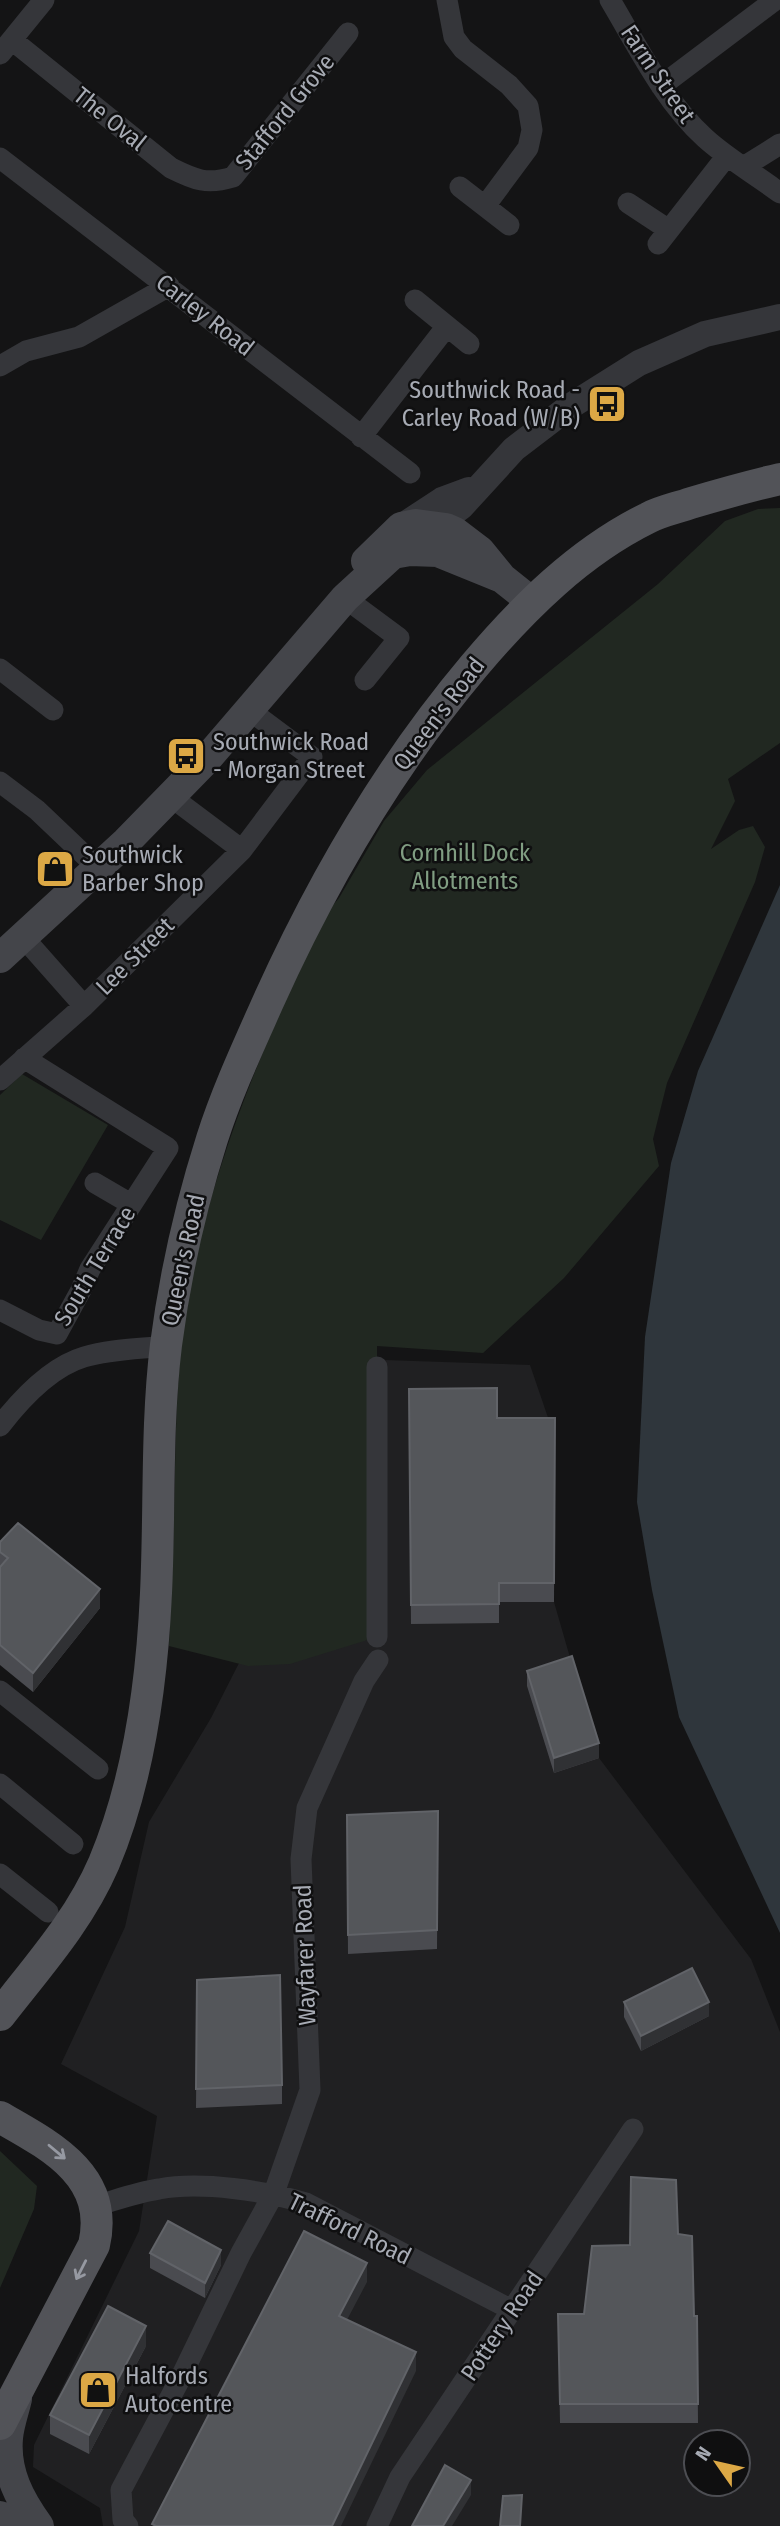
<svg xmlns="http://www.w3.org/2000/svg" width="780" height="2526" font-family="'Fira Sans Condensed',sans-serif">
<rect width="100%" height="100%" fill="#141415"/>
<!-- built -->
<path fill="#202022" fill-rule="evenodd" d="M 325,1358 L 530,1365 L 555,1438 L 554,1602 L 599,1758 L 751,1959 L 780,2032 L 780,2526 L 103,2526 L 100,2508 L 33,2467 L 34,2445 L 139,2231 L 157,2116 L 61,2064 L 125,1927 L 149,1822 L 211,1718 L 284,1575 ZM 696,2442 L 738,2442 L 738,2484 L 696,2484 Z"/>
<!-- green -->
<path fill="#212821" d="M 780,508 L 780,743 L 728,779 L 735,801 L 711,849 L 739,830 L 753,826 L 765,847 L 755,882 L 667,1083 L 653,1139 L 659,1166 L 564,1278 L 483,1353 L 377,1346 L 377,1637 L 290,1664 L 248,1666 L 169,1646 C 171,1603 173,1561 174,1519 C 176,1438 175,1356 192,1277 C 217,1151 271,1025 328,911 L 339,898 L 384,821 L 427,770 L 658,584 L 725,521 L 758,509 Z
M 22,1074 L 108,1125 L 41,1240 L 0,1220 L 0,1095 Z
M 0,2151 L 37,2186 L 34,2209 L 0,2288 Z"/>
<!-- water -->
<path fill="#2f363c" d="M 780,885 L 780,1933 L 679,1717 L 652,1590 L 637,1502 L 645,1337 L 671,1163 L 698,1071 Z"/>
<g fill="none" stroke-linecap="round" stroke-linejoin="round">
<!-- minor -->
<path stroke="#35363a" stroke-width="21" d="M 447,0 L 454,37 L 463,49 L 509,85 L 528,106 L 532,130 L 528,148 L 485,206
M 610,0 C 638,47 664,101 705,138 C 728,159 755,174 780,193
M 12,40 L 171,168 C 195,180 207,185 233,177 L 348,33
M 0,54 L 44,0
M 661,86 L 775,0
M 0,158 L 410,473
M 745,166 L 780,144
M 460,187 L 509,225
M 628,203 L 669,230
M 658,244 L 726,157
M 415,300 L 469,344
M 0,366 L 26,351 L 79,337 L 169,286
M 361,437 L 447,326
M 345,598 L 399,638 L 365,680
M 0,669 L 53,710
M 0,782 L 37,810 L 98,868
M 170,796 L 242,850
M 23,937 L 84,1006
M 0,1080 L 84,1006 L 242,850 L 312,757 L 249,710
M 95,1183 L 131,1204
M 0,1310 L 39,1330 L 57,1334 L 81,1290 L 90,1269 L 168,1148 L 24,1058
M 377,1367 L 377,1637
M 0,1426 C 21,1399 50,1367 84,1357 C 111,1349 139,1349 166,1346
M 0,1691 L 98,1769
M 0,1784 L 73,1844
M 0,1874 L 48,1912
M 95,2206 C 116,2200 138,2192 159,2189 C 201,2181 266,2191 306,2203 L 512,2310
M 128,2526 L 123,2520 L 121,2490 L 180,2379 L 241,2253 L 274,2193 L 310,2090 L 301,1859 L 307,1808 L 364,1681 L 378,1660
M 377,2526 L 400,2477 L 633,2129"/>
<!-- tertiary -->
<path stroke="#35363a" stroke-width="26" d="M 401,527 L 442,500 L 469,490
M 424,535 L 461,507 L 514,449 L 569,407 L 639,363 L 705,334 L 780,317"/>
<!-- secondary -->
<path stroke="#44454a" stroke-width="30" d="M 366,561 L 401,527 L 416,524 L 446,528 L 455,532 L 480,551 L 502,578 L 532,602
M 0,958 L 126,842 L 206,760 L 345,598 L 393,554 L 410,551 L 438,552 L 502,578
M 17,2399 C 14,2412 9,2425 8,2438 C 5,2472 20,2500 39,2526
M 0,2516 L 20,2526"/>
<!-- primary -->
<path stroke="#525358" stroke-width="32" d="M 0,2015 C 38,1966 79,1921 104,1863 C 138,1782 152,1681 156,1593 C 160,1511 156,1427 166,1345 C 175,1275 191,1205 212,1139 C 227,1092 248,1047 268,1002 C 322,882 388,768 474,666 C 523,608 579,552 648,518 C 661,511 677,508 691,503 C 721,494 750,486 780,479
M 0,2117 C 51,2146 110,2176 94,2245 L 0,2424"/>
</g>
<!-- wall -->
<path fill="#4a4b50" d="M 409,1389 L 497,1418 L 555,1418 L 554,1602 L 499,1602 L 499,1623 L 411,1624 Z
M 0,1542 L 100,1608 L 33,1692 L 0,1665 Z
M 527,1671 L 599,1758 L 554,1773 L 527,1686 Z
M 438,1811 L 437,1949 L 348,1954 L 347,1815 Z
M 197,1980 L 282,2085 L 282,2104 L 196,2108 Z
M 624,2002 L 709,2016 L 641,2051 L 624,2017 Z
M 678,2234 L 694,2316 L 697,2316 L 698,2423 L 560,2423 L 558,2314 L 584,2314 L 630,2245 Z
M 150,2253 L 221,2265 L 205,2298 L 150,2268 Z
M 146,2346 L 89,2454 L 50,2434 L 50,2415 Z"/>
<!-- shaded-wall -->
<path fill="#303134" d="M 100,1589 L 100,1608 L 33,1692 L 33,1673 Z
M 599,1743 L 599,1758 L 554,1773 L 554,1758 Z
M 709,2002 L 709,2016 L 641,2051 L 641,2036 Z
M 221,2250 L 221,2265 L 205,2298 L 205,2283 Z
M 367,2263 L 367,2282 L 339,2335 L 339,2316 Z
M 146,2326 L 146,2346 L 89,2454 L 89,2435 Z
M 416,2352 L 416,2371 L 341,2526 L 332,2526 Z
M 471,2480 L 471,2495 L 452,2526 L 443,2526 Z"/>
<!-- building -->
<path fill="#54565a" stroke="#616368" stroke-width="2" d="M 497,1388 L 497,1418 L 555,1418 L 554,1583 L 499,1583 L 499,1604 L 411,1605 L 409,1389 Z
M 18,1523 L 100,1589 L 33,1673 L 0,1645 L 0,1567 L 8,1558 L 0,1552 L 0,1542 Z
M 572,1656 L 599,1743 L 554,1758 L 527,1671 Z
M 438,1811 L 437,1930 L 348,1935 L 347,1815 Z
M 692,1968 L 709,2002 L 641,2036 L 624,2002 Z
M 280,1975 L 282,2085 L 196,2089 L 197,1980 Z
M 631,2177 L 676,2180 L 678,2234 L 692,2236 L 694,2316 L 697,2316 L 698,2404 L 560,2404 L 558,2314 L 584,2314 L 592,2246 L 630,2245 Z
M 168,2221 L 221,2250 L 205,2283 L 150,2253 Z
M 304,2231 L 367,2263 L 339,2316 L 416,2352 L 332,2526 L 156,2526 L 152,2524 Z
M 108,2306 L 146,2326 L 89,2435 L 50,2415 Z
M 445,2465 L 471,2480 L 443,2526 L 412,2526 Z
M 522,2495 L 520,2526 L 500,2526 L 503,2496 Z"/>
<!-- one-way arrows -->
<defs><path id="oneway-shaft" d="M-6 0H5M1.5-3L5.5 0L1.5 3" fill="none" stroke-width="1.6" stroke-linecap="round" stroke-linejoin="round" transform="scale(1.75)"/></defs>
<g stroke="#9699a2">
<use href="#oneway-shaft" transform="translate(57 2152) rotate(40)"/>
<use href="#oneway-shaft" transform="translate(81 2270) rotate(117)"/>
</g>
<!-- icons -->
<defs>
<g id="bus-square" transform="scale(2.0125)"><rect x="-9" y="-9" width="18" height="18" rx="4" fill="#dca845" stroke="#0f0f10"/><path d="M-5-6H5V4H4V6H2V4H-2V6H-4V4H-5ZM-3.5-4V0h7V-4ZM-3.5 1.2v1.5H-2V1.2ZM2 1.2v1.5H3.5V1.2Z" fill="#111"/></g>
<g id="shop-square" transform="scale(2.0125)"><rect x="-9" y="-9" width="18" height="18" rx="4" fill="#dca845" stroke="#0f0f10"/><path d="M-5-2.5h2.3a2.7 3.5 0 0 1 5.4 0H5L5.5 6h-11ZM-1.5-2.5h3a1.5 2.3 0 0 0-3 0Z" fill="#111"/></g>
</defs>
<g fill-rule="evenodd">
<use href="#bus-square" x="607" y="404"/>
<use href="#bus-square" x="186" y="756"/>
<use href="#shop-square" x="55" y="869"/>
<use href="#shop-square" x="98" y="2390"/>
</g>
<g text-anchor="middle" stroke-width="5" stroke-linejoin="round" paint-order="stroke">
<!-- street labels -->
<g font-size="24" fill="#a7abb4" stroke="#0f0f10">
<text transform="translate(658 74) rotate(56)" y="8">Farm Street</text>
<text transform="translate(285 112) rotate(-51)" y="8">Stafford Grove</text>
<text transform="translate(110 119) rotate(39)" y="8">The Oval</text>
<text transform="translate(205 315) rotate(38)" y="8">Carley Road</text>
<text transform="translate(439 714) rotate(-53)" y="8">Queen's Road</text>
<text transform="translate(135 956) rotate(-45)" y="8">Lee Street</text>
<text transform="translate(183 1260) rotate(-78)" y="8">Queen's Road</text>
<text transform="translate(95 1266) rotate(-59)" y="8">South Terrace</text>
<text transform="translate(305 1955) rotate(-92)" y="8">Wayfarer Road</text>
<text transform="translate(350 2229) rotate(26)" y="8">Trafford Road</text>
<text transform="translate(502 2326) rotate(-56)" y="8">Pottery Road</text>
</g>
<!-- poi labels -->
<g font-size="24" fill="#a7abb4" stroke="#0f0f10" text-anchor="start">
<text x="580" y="398" text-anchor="end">Southwick Road -<tspan x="580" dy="28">Carley Road (W/B)</tspan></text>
<text x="213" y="750">Southwick Road<tspan x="213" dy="28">- Morgan Street</tspan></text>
<text x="82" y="863">Southwick<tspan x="82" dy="28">Barber Shop</tspan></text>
<text x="125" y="2384">Halfords<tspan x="125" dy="28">Autocentre</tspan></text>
</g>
<!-- park labels -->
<g font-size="24" fill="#809d82" stroke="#0f0f10">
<text x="465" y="861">Cornhill Dock<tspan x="465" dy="28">Allotments</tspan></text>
</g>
</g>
<!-- north arrow -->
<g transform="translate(717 2463) rotate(304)"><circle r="33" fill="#0f0f10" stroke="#4c4d52" stroke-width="2"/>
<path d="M0-5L12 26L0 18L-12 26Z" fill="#dca845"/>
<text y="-10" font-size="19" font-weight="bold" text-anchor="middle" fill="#a7abb4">N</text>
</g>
</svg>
